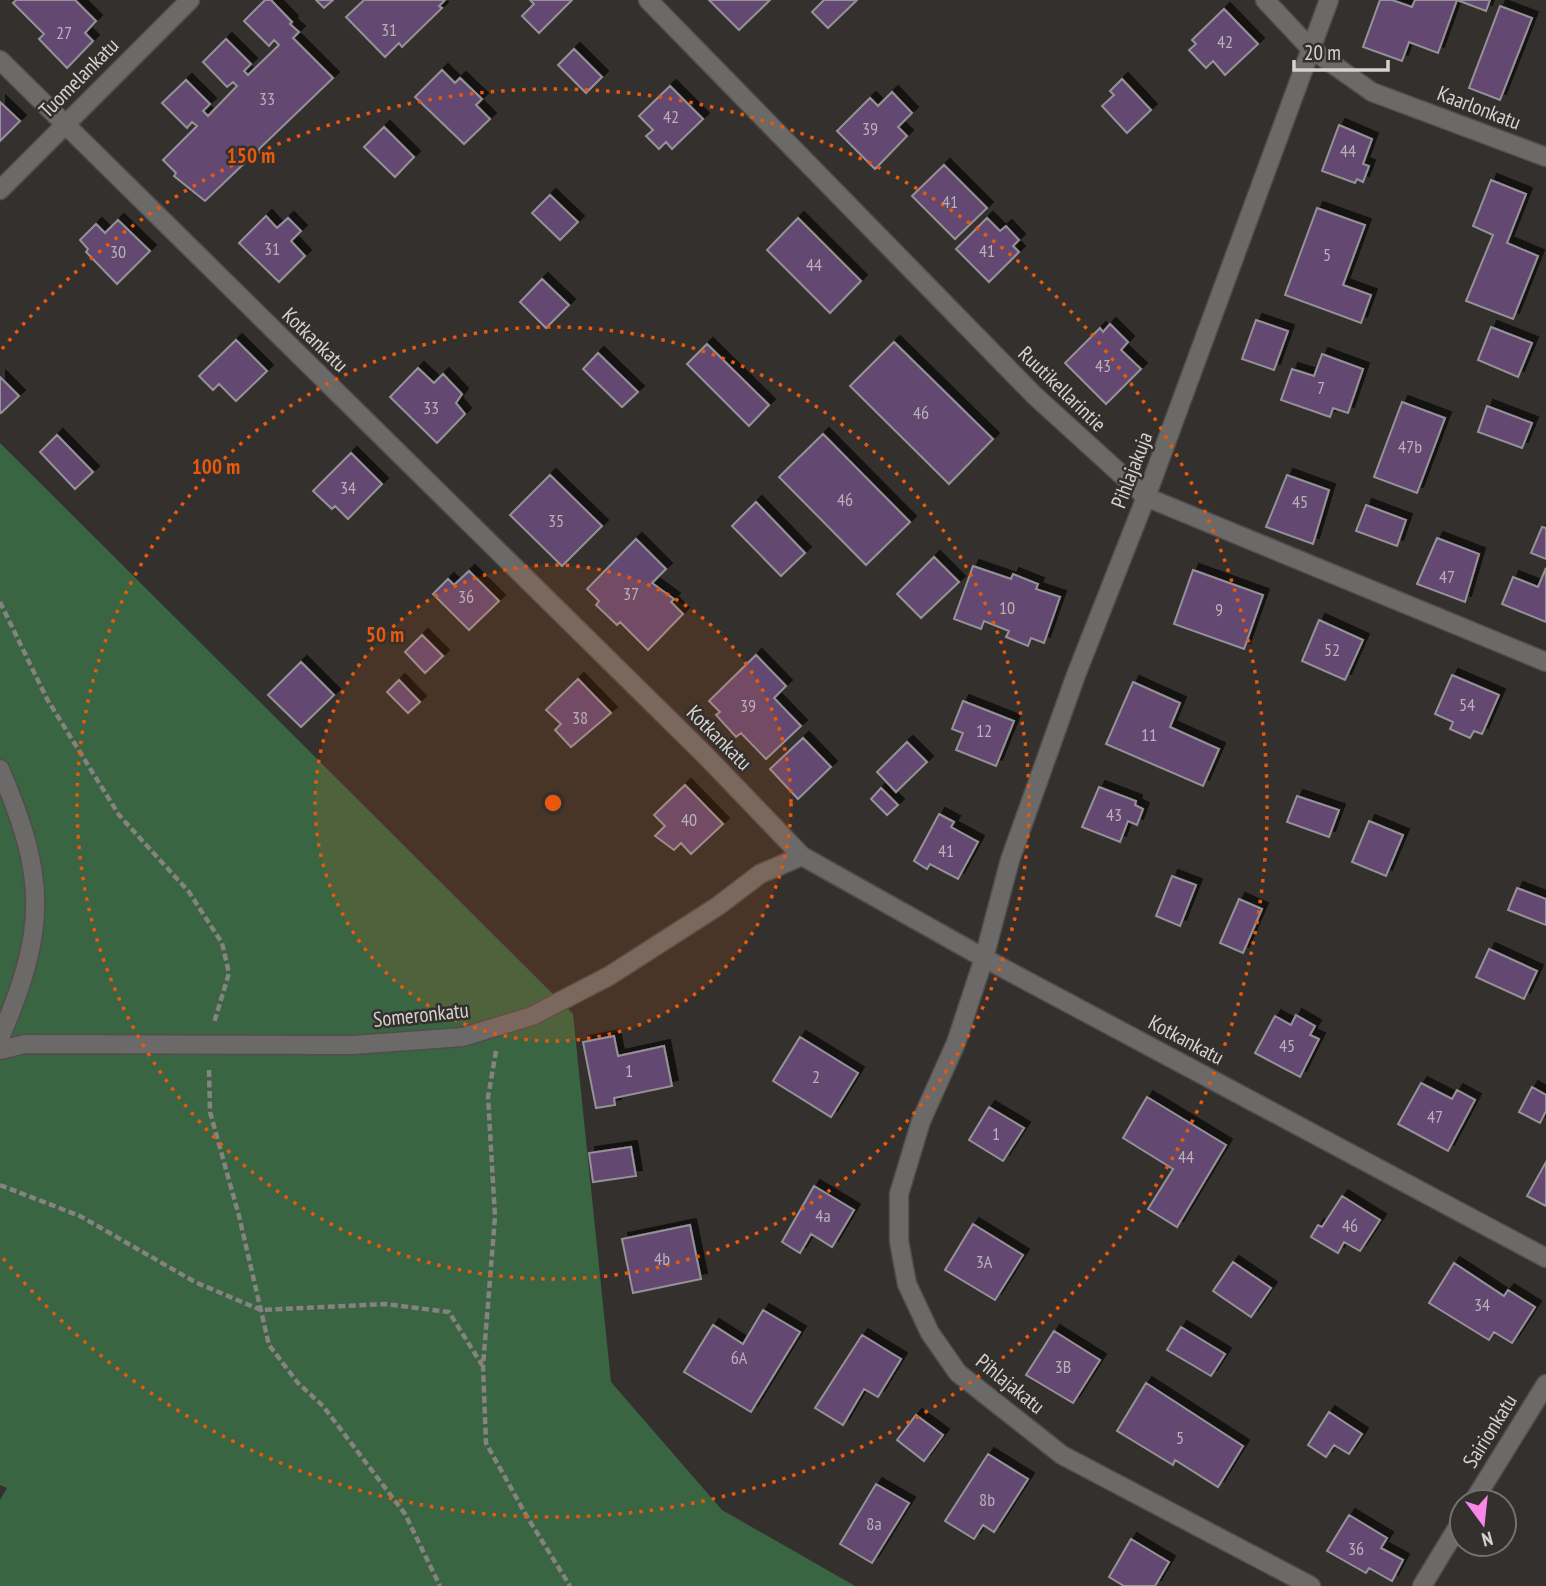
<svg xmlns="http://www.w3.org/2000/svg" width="1546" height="1586" font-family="'PT Sans Narrow',sans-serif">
<defs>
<filter id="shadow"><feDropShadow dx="6" dy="-6" stdDeviation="0" flood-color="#0009"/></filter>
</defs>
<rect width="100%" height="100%" fill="#34302d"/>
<!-- forest -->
<path fill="#3a6543" d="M 0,443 L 573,1014 L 611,1382 L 722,1510 L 855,1586 L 0,1586 L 0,1500 L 7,1488 L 0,1485 Z"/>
<!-- building -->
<path fill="#644972" stroke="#959297" stroke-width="2" filter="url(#shadow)" d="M 16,0 L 75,0 L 96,21 L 85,33 L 93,41 L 67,68 L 39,39 L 44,34 L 13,3 Z
M 265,0 L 271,0 L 292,22 L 290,24 L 299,32 L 293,38 L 333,78 L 205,201 L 174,176 L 176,173 L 163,160 L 197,126 L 192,122 L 187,128 L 162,103 L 186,80 L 210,104 L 203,111 L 208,116 L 237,86 L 233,82 L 227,87 L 203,62 L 226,39 L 251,64 L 244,71 L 248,75 L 279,45 L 274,40 L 269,46 L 244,21 Z
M 316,0 L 333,0 L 324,8 Z
M 364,0 L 445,0 L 439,6 L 442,8 L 402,47 L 399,43 L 385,57 L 346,17 Z
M 530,0 L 572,0 L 539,33 L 522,16 L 534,4 Z
M 709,0 L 770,0 L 739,30 Z
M 824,0 L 857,0 L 828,28 L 812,12 Z
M 1380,0 L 1392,0 L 1412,7 L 1415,0 L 1490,0 L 1486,11 L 1457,0 L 1438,53 L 1409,42 L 1402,61 L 1363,47 Z
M 1500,6 L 1532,18 L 1500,100 L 1469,88 Z
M 1224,9 L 1258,44 L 1225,75 L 1213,61 L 1206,68 L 1189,50 L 1196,44 L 1192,40 Z
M 574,49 L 602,77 L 586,93 L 558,65 Z
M 442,70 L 455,83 L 460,78 L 482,99 L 476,105 L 490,119 L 464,144 L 415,97 Z
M 1122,79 L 1151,110 L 1127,133 L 1102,106 L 1114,95 L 1110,91 Z
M 670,86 L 703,119 L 672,149 L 666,142 L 659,149 L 646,136 L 653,130 L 639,116 Z
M 892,92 L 912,113 L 898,127 L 907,136 L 875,169 L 837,131 L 870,98 L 878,106 Z
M 0,102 L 20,121 L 0,141 Z
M 1339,125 L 1372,139 L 1363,164 L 1369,166 L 1363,182 L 1357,179 L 1355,183 L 1322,171 Z
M 384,127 L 414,157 L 395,177 L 364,147 Z
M 944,165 L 987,208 L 955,239 L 912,196 Z
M 1491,180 L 1526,194 L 1507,243 L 1538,256 L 1513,319 L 1466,301 L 1493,235 L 1473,226 Z
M 550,195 L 578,222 L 560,240 L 532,213 Z
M 1317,208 L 1365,225 L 1343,285 L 1371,295 L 1361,323 L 1285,295 Z
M 266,216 L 277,228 L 288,218 L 301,231 L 291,241 L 305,256 L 279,282 L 239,243 Z
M 798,218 L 861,281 L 830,313 L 767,250 Z
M 987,218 L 1000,231 L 1006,226 L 1019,240 L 1013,246 L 1019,252 L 989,282 L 956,249 Z
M 118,220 L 150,251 L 117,284 L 86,252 L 88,249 L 80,240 L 96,224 L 105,233 Z
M 542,279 L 569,305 L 546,328 L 520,302 Z
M 1256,320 L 1288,331 L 1274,370 L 1242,359 Z
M 1110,324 L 1128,342 L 1121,350 L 1141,369 L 1106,404 L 1065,363 L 1100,328 L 1103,332 Z
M 1491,327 L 1532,343 L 1518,377 L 1478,360 Z
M 236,340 L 267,371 L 236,401 L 219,384 L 213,390 L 199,376 Z
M 894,342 L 993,439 L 949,484 L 850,386 Z
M 707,344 L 769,405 L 749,426 L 687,364 Z
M 598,353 L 638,392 L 622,407 L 583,369 Z
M 1322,354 L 1363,369 L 1348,413 L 1333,408 L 1330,417 L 1281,400 L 1292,369 L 1314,376 Z
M 418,368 L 434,383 L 443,374 L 462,394 L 456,403 L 465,414 L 437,443 L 390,397 Z
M 0,377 L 19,396 L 1,413 L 0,412 Z
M 1402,402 L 1445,418 L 1417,493 L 1374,477 Z
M 1487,406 L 1532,423 L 1522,448 L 1478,432 Z
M 823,434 L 910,522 L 866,565 L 779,477 Z
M 57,435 L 93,472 L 75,489 L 40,452 Z
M 351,453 L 382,484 L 348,519 L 335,506 L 332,509 L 313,491 Z
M 550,475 L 602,526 L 562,566 L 510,515 Z
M 1287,475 L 1329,490 L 1313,544 L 1266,527 Z
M 756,502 L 805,553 L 781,576 L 732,526 Z
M 1366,505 L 1406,520 L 1397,546 L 1356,531 Z
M 1542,527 L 1546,528 L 1546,559 L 1531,553 Z
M 1437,538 L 1479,554 L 1465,602 L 1417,584 Z
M 636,539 L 666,569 L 652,583 L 674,599 L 671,602 L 683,614 L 648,650 L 620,622 L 617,625 L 596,605 L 599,601 L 587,589 Z
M 934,557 L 959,582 L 921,618 L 897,594 Z
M 973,566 L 1011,579 L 1013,574 L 1038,584 L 1036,589 L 1060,597 L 1044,643 L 1031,638 L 1028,646 L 1006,637 L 1009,631 L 984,621 L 981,629 L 954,619 Z
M 1546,568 L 1546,622 L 1502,604 L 1513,577 L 1538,587 Z
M 1193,570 L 1263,595 L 1244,649 L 1174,624 Z
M 469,571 L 499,601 L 469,630 L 433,594 L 448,579 L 454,585 Z
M 1319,620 L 1363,640 L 1345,680 L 1302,661 Z
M 422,635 L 443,656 L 425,673 L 405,652 Z
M 756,655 L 786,686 L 774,698 L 801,726 L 766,759 L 741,733 L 736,737 L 716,715 L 720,712 L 709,701 Z
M 301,662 L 334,695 L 301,727 L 268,695 Z
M 1452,675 L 1499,695 L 1482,734 L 1474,731 L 1470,738 L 1450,729 L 1453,722 L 1435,714 Z
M 578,679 L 611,713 L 571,747 L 555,730 L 561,724 L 546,710 Z
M 399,680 L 420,702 L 408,713 L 387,692 Z
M 1133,682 L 1180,703 L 1170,727 L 1219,749 L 1203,786 L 1106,744 Z
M 963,701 L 1014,721 L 996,766 L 956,750 L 963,733 L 952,729 Z
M 803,738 L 831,767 L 798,799 L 770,769 Z
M 907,742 L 927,762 L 896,792 L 877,772 Z
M 685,785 L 723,824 L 691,854 L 681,843 L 674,850 L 655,836 L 665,826 L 654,815 Z
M 1099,787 L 1136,801 L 1135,805 L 1143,809 L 1137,825 L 1128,821 L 1120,842 L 1082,827 Z
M 881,788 L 898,805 L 887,815 L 871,799 Z
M 1297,796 L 1339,810 L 1329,837 L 1287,822 Z
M 939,814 L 954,822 L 951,827 L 978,842 L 958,879 L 930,864 L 927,869 L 914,861 Z
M 1369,821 L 1403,835 L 1386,876 L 1352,862 Z
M 1172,876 L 1196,885 L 1180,926 L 1156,916 Z
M 1517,888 L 1546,899 L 1546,925 L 1508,910 Z
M 1239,899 L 1262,909 L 1243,953 L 1220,943 Z
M 1489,949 L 1537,971 L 1524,999 L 1476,977 Z
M 1296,1015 L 1315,1026 L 1310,1035 L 1319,1039 L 1300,1077 L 1255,1053 L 1275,1016 L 1291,1025 Z
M 614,1036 L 618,1056 L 664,1046 L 672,1086 L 614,1098 L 615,1105 L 596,1108 L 583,1042 Z
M 800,1037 L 858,1073 L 831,1117 L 773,1081 Z
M 1421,1083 L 1452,1099 L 1457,1090 L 1475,1100 L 1448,1151 L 1398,1124 Z
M 1532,1087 L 1546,1095 L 1546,1111 L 1540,1123 L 1519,1112 Z
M 1147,1097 L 1226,1145 L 1177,1227 L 1148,1209 L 1173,1169 L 1123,1138 Z
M 989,1107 L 1024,1128 L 1003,1161 L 969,1140 Z
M 631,1147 L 636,1176 L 593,1182 L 589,1153 Z
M 1546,1162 L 1546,1206 L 1527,1196 Z
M 814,1186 L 854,1210 L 832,1247 L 811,1234 L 800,1253 L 782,1242 Z
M 1342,1196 L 1380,1220 L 1360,1251 L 1344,1242 L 1338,1253 L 1311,1237 L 1318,1225 L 1322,1227 Z
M 973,1224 L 1023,1255 L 995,1300 L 945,1270 Z
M 690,1225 L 701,1279 L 633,1293 L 622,1239 Z
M 1233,1262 L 1271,1288 L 1251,1317 L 1213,1291 Z
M 1454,1263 L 1504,1296 L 1508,1290 L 1535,1307 L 1512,1343 L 1494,1332 L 1489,1340 L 1429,1303 Z
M 763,1310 L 800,1332 L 751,1412 L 684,1372 L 713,1325 L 743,1344 Z
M 1181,1327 L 1225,1354 L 1211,1376 L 1167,1350 Z
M 1054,1331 L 1100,1360 L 1073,1403 L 1026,1375 Z
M 862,1335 L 901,1359 L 878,1397 L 864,1389 L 843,1425 L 815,1408 Z
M 1146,1383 L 1243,1446 L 1218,1487 L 1175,1460 L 1173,1465 L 1117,1431 Z
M 1329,1412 L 1362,1434 L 1349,1454 L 1334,1445 L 1326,1457 L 1308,1445 Z
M 916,1415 L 943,1435 L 924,1461 L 897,1440 Z
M 988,1454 L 1028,1479 L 994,1532 L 983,1525 L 974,1539 L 945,1521 Z
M 876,1484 L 909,1503 L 872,1563 L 840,1544 Z
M 1349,1515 L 1387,1538 L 1381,1548 L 1403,1560 L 1392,1581 L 1369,1568 L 1366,1573 L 1327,1551 Z
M 1131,1539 L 1169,1562 L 1155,1586 L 1124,1586 L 1109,1577 Z"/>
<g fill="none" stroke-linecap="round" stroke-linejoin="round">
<!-- minor casing -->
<g stroke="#514d4a" stroke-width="21">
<path id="minor" d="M 648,0 L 1034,395 L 1146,497 L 1546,662
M 1265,0 L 1311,49 L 1372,92 L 1546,157
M 0,60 L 706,756 L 802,856 L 984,958 L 1546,1258
M 0,190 L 190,0
M 0,769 C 47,879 47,928 0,1038
M 0,1050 L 25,1044 L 353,1045 L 463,1037 L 532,1016 L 609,976 L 718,906 L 760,874 L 802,856
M 1473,1502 L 1546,1384
M 1311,1586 L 1062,1455 L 958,1373 L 930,1333 L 907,1284 L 899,1241 L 899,1194 L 921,1121 L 956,1043 L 984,958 L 1010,860 L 1076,675 L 1146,497 L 1329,0
M 1422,1586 L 1462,1520"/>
</g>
<!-- path -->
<path stroke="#85827f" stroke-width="4.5" stroke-dasharray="7 3.5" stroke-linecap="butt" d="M 0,602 L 47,699 L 119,815 L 189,892 L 222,943 L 229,973 L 214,1023
M 496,1051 L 488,1097 L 495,1217 L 483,1366 L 486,1443 L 526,1515 L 570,1586
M 209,1070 L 210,1112 L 239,1216 L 269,1345 L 298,1383 L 323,1406 L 405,1514 L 440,1586
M 0,1185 L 80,1216 L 195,1282 L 261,1310 L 385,1304 L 449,1312 L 482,1365"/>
<!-- minor -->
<use href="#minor" stroke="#6c6969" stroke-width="18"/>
</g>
<!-- distance rings -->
<circle cx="553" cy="803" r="238" fill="#e8590c" fill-opacity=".12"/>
<g fill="none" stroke="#e8590c" stroke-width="3.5" stroke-dasharray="3.5 7">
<circle cx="553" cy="803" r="238"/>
<circle cx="553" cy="803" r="476"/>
<path d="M2 349A714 714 0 1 1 2 1257"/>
</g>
<g text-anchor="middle" stroke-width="5" stroke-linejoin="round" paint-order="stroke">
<!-- number labels -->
<g font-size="18" fill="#b9b0b8">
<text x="389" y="36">31</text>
<text x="64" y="39">27</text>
<text x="1225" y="48">42</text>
<text x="267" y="105">33</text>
<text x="671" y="123">42</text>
<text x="870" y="135">39</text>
<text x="1348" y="157">44</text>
<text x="950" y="208">41</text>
<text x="272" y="255">31</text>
<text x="987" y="257">41</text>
<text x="118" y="258">30</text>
<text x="1327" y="261">5</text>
<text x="814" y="271">44</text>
<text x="1103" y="372">43</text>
<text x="1321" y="394">7</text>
<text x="431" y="414">33</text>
<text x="921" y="419">46</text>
<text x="1410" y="453">47b</text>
<text x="348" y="494">34</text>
<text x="845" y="506">46</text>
<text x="1300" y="508">45</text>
<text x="556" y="527">35</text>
<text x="1447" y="583">47</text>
<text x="631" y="600">37</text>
<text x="466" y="603">36</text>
<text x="1007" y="614">10</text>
<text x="1219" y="616">9</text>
<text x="1332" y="656">52</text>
<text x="1467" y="711">54</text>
<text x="748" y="712">39</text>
<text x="580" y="724">38</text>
<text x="984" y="737">12</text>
<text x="1149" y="741">11</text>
<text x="1114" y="821">43</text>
<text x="689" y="826">40</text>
<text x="946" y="857">41</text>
<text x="1287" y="1052">45</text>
<text x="629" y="1077">1</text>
<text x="816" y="1083">2</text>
<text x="1435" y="1123">47</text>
<text x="996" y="1140">1</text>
<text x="1186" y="1163">44</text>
<text x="823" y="1222">4a</text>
<text x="1350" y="1232">46</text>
<text x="662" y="1265">4b</text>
<text x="984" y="1268">3A</text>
<text x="1482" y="1311">34</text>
<text x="739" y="1364">6A</text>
<text x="1063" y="1373">3B</text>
<text x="1180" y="1444">5</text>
<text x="987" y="1506">8b</text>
<text x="874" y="1530">8a</text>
<text x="1356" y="1555">36</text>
</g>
<!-- street labels -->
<g font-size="21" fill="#d5d3d0" stroke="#34302d">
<text transform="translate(79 78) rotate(-45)" y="7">Tuomelankatu</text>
<text transform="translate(1479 108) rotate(21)" y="7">Kaarlonkatu</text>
<text transform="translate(315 340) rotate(44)" y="7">Kotkankatu</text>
<text transform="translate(1062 389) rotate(44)" y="7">Ruutikellarintie</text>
<text transform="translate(1132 470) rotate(-69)" y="7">Pihlajakuja</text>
<text transform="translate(719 738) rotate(45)" y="7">Kotkankatu</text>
<text transform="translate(421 1015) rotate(-6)" y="7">Someronkatu</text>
<text transform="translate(1186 1040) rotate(28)" y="7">Kotkankatu</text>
<text transform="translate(1010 1384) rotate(39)" y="7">Pihlajakatu</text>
<text transform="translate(1490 1431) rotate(-58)" y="7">Sairionkatu</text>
</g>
</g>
<circle cx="553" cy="803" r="10" fill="#e8590c" stroke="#34302d" stroke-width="3.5"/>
<g font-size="21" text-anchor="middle" font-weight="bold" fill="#e8590c" stroke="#34302d" stroke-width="5" stroke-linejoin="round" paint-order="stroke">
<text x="251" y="163">150 m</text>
<text x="216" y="474">100 m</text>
<text x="385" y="642">50 m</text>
</g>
<!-- north arrow -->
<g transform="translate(1483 1523) rotate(165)"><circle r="33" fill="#34302d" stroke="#74716e" stroke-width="2"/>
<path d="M0-5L12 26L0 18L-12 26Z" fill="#f987e9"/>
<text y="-10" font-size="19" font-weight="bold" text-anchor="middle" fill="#d5d3d0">N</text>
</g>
<!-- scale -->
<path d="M1294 60v10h94v-10" fill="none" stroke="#d5d3d0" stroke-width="3.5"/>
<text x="1304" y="60" font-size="21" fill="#d5d3d0" stroke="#34302d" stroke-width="5" paint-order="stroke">20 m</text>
</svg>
